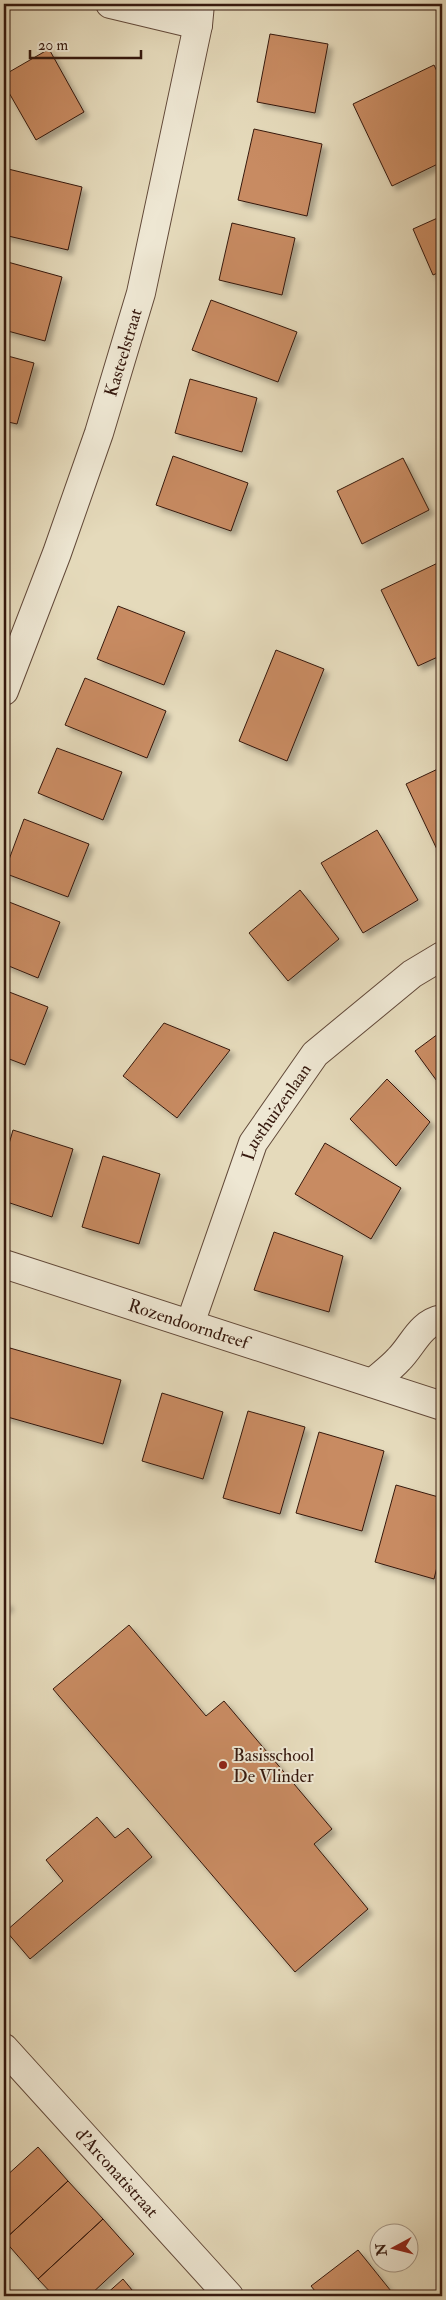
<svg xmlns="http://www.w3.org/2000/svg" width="446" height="2300" font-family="'IM FELL Double Pica',serif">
<defs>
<filter id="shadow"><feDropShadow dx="4.5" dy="4.5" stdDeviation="2.5" flood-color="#0004"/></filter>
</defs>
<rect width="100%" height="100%" fill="#e5dabb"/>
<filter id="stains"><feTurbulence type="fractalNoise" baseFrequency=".004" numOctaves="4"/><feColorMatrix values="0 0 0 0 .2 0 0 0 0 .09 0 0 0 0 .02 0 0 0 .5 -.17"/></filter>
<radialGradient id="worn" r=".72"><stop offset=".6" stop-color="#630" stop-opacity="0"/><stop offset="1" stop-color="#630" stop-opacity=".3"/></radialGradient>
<!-- building -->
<path fill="#c88b62" stroke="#36190e" filter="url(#shadow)" d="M 270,34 L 328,44 L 315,113 L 257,102 Z
M 49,49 L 84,112 L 36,140 L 4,84 L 4,75 Z
M 434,65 L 442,82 L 442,162 L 392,186 L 353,104 Z
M 254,129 L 322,144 L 307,216 L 238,200 Z
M 4,168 L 82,187 L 68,250 L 4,235 Z
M 442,216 L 442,271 L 433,275 L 413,229 Z
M 232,223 L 295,238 L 282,295 L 219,280 Z
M 4,261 L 62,277 L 45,341 L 4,330 Z
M 211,300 L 297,332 L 278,382 L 192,350 Z
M 4,355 L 34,363 L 17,424 L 4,421 Z
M 190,379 L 257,398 L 242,452 L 175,433 Z
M 173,456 L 248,483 L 231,531 L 156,505 Z
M 403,458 L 429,510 L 362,544 L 337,491 Z
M 442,561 L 442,655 L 418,666 L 381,590 Z
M 118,606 L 185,632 L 164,685 L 97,659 Z
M 276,650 L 324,669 L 287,761 L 239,741 Z
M 85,678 L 166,711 L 147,758 L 65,725 Z
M 57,748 L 122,772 L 103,820 L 38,793 Z
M 442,767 L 442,860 L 406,784 Z
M 24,819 L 89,844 L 68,897 L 4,873 Z
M 377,830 L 418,900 L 363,933 L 321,863 Z
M 300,890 L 339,939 L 288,981 L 249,933 Z
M 4,900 L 60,922 L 38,978 L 4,964 Z
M 4,990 L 48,1007 L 25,1065 L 4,1057 Z
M 164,1023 L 230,1050 L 177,1118 L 123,1076 Z
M 442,1031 L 442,1088 L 415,1051 Z
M 387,1079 L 430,1122 L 396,1166 L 350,1119 Z
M 13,1130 L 73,1149 L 52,1217 L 4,1201 L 4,1161 Z
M 325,1143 L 401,1188 L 371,1239 L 295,1194 Z
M 103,1156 L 160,1174 L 139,1244 L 82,1227 Z
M 274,1232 L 343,1256 L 329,1312 L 254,1290 Z
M 10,1348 L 121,1380 L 103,1444 L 4,1416 L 4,1368 Z
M 162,1393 L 223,1412 L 203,1479 L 142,1461 Z
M 248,1411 L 305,1427 L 280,1514 L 223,1498 Z
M 319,1432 L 384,1451 L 362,1531 L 296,1513 Z
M 396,1485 L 442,1498 L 442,1547 L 434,1579 L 375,1562 Z
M 4,1600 L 9,1605 L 4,1611 Z
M 129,1625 L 206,1716 L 224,1701 L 332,1829 L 314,1844 L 368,1909 L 295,1972 L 53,1689 Z
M 97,1817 L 115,1838 L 128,1828 L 152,1857 L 30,1959 L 6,1931 L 63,1881 L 46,1860 Z
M 38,2147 L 68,2181 L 4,2240 L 4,2178 Z
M 68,2181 L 103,2219 L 38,2279 L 4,2240 Z
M 103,2219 L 134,2254 L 89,2296 L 54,2296 L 38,2279 Z
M 358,2250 L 395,2296 L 319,2296 L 311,2286 Z
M 123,2279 L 137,2296 L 104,2296 Z"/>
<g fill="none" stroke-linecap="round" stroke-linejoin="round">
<!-- minor casing -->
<g stroke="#624939" stroke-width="30">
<g id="minor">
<path d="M 110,4 L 198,25"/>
<path id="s1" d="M 4,691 L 57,553 L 99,433 L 141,293 L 198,25 L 200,4"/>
<path id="s2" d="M 4,1264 L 442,1406"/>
<path id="s3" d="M 190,1324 L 253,1143 L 315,1054 L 412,974 L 442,956"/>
<path d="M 372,1383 C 381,1375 391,1368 399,1359 C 413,1345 420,1323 442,1319"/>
<path id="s4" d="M 4,2048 L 229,2296"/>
</g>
</g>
<!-- minor -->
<use href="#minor" stroke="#eee7d3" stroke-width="28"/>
</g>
<!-- markers -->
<circle fill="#8f2418" stroke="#eee7d3" stroke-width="2" cx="223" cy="1765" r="5"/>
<g text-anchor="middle" stroke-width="4" stroke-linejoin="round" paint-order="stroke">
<!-- street labels -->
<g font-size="18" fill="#36190e" stroke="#eee7d3">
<text dy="6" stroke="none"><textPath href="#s1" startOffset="359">Kasteelstraat</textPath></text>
<text dy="6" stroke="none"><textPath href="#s3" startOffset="230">Lusthuizenlaan</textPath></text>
<text dy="6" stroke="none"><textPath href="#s2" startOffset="194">Rozendoorndreef</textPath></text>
<text dy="6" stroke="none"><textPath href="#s4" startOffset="168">d'Arconatistraat</textPath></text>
</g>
<!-- poi labels -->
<g font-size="18" fill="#36190e" stroke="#eee7d3" text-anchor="start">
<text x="233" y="1761">Basisschool<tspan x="233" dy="21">De Vlinder</tspan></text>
</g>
</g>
<!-- margin -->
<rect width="446" height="2300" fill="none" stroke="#e5dabb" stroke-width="20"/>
<rect x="5" y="5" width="436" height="2290" fill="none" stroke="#36190e" stroke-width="2.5"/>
<rect x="10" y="10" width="426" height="2280" fill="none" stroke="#36190e"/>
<!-- north arrow -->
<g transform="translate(394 2248) rotate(263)"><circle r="24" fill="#eee7d3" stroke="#a49584"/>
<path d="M0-4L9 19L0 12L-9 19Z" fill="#8f2418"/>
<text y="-8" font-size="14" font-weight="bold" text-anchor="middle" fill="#36190e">N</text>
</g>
<!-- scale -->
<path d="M30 50v8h111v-8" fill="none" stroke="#36190e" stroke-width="2.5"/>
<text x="38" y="50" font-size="15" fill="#36190e" stroke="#eee7d3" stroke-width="4" paint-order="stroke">20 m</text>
<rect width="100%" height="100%" filter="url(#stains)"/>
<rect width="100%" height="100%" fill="url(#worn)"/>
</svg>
